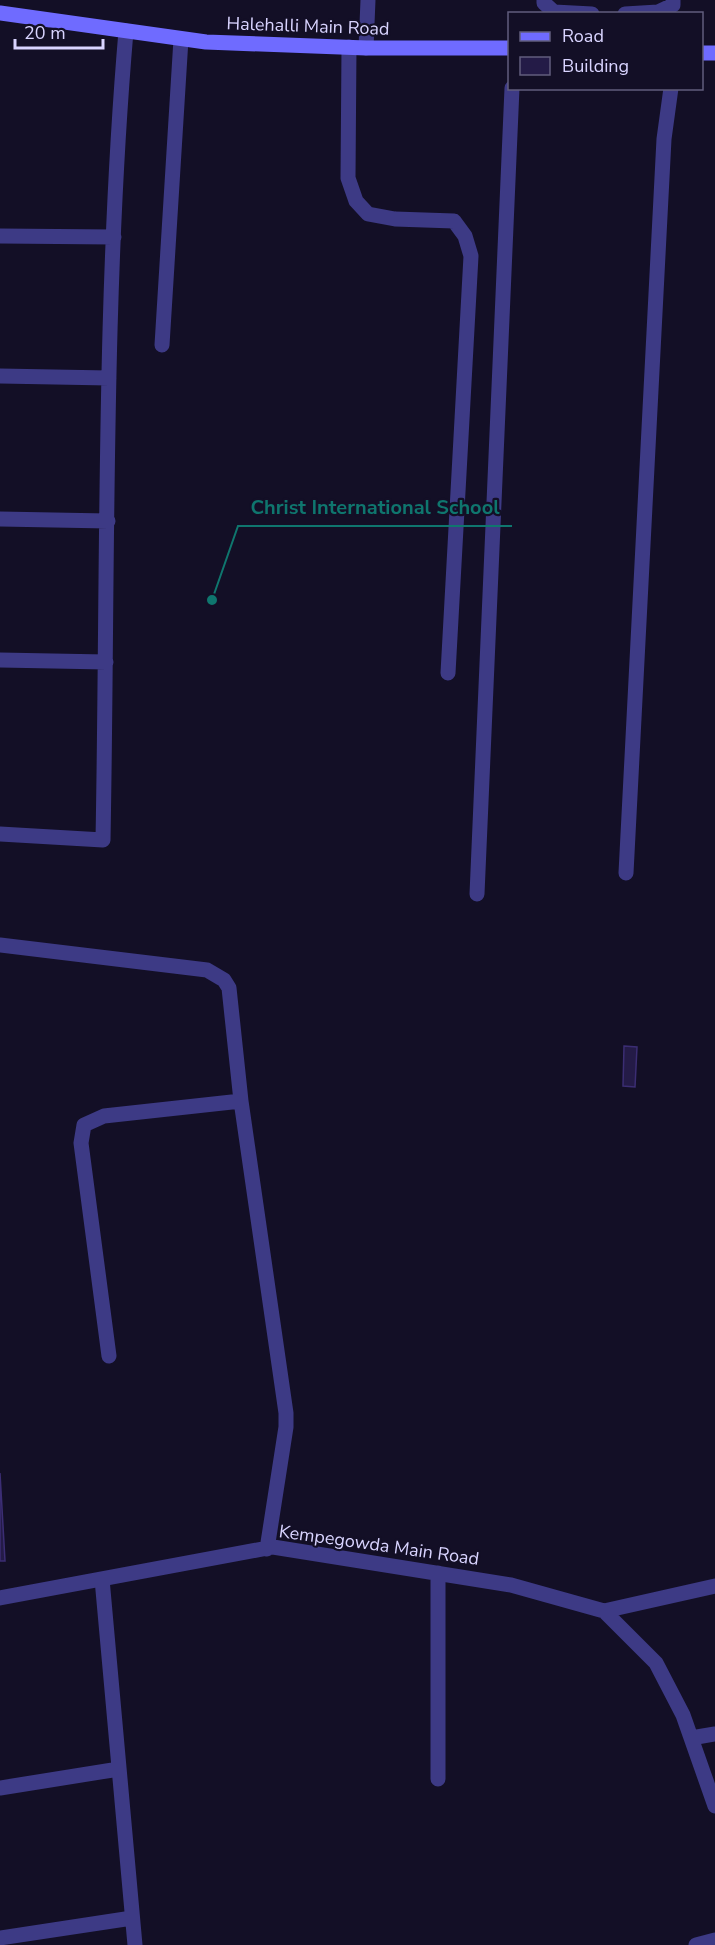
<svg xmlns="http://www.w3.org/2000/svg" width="715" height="1945" font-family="'Nunito Sans',sans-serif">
<rect width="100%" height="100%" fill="#130f26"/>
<!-- building -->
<path fill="#241b47" stroke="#3b2d73" stroke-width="1.5" d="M 624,1046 L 637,1047 L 635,1087 L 623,1086 Z
M 0,1473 L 5,1561 L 0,1561 Z"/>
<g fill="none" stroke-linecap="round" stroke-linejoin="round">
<!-- service -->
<path stroke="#3d3a85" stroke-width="15" d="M 544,0 L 544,3 L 554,12 L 592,14
M 625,14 L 658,12 L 673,5 L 673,0
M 349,47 L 348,178 L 356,201 L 368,214 L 395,219 L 454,221 L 465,236 L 471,256 L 448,673
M 366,48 L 368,0
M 0,236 L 114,237
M 162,345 L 181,39
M 0,376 L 109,378
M 0,519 L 108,521
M 0,660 L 106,662
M 0,834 L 103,840 C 108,570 103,300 126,31
M 626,873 L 664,139 L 671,88
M 477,894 L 512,88
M 696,1945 L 715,1940"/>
<!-- minor -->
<path stroke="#3d3a85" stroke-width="15" d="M 0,945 L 207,970 L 224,980 L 229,988 L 241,1101 L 286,1413 L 286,1427 L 267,1549
M 109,1356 L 81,1143 L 84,1125 L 104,1116 L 241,1101
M 102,1579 L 135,1945
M 0,1598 L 273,1547 L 511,1585 L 604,1611 L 715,1586
M 604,1611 L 656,1663 L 683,1715 L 715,1806
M 691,1738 L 715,1734
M 438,1779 L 438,1573
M 0,1788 L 119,1769
M 0,1938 L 132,1918"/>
<!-- secondary -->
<path stroke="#6f6bff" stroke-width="15" d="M 0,13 L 206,42 L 366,48 L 510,48
M 702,53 L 715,53"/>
</g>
<g text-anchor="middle" stroke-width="4.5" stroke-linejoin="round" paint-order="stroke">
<!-- street labels -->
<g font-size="18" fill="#d9d4ff" stroke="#130f26">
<text transform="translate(308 26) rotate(2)" y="6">Halehalli Main Road</text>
<text transform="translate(379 1545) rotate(8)" y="6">Kempegowda Main Road</text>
</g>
</g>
<!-- callouts -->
<path fill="none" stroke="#0f766e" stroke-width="2" d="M212 600L238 526H512"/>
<circle fill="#0f766e" stroke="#130f26" stroke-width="2" cx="212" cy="600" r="6"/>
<g font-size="20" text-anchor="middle" font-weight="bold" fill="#0f766e" stroke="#130f26" stroke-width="4.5" stroke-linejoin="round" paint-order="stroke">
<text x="375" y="514">Christ International School</text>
</g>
<!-- legend -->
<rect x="508" y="12" width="195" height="78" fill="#130f26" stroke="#625e7d" stroke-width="1.5"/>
<rect x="520" y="32" width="30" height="9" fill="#6f6bff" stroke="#625e7d" stroke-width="1.5"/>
<text x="562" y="42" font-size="18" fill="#d9d4ff">Road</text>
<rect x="520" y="57" width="30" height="18" fill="#241b47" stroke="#625e7d" stroke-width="1.5"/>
<text x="562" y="72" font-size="18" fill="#d9d4ff">Building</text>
<!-- scale -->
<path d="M15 39v9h88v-9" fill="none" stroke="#d9d4ff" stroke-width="3"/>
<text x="24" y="39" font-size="18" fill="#d9d4ff" stroke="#130f26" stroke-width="4.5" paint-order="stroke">20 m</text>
</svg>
